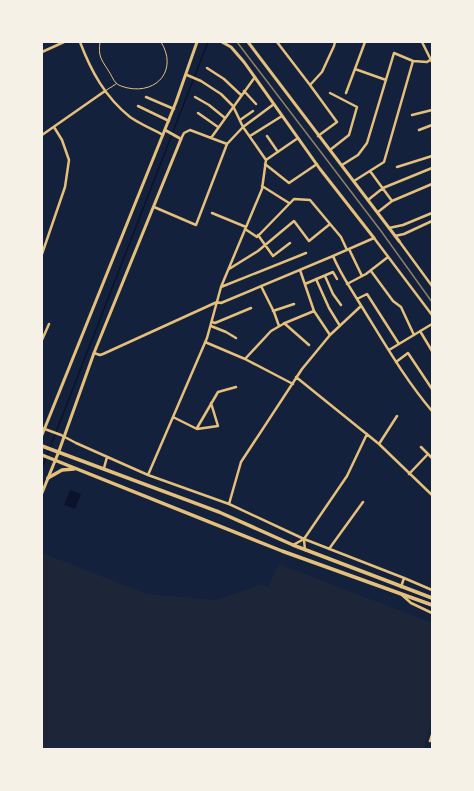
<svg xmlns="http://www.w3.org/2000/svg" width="474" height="791" font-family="'Sofia Sans Condensed',sans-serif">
<rect width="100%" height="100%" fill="#14213d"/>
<!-- green -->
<path fill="#1d2539" d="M 42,553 L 147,594 L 216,600 L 260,585 L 268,587 L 279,564 L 432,623 L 432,715 L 424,749 L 42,749 Z"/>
<!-- water -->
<path fill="#0b132b" d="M 70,490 L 81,494 L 75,509 L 64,505 Z"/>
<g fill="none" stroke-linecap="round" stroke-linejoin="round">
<!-- stream -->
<path stroke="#0b132b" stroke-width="1.5" d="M 42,468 L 208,42"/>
<!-- service -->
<path stroke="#e5c07b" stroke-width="1" d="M 100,42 C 98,56 101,59 108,70 C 111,74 113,80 116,83 C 119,86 124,87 128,88 C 158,94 178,69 161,42
M 105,91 L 116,84"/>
<!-- minor -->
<path stroke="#e5c07b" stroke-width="2.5" d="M 80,42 C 91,71 105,97 130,117 C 140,124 152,129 163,135
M 277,42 L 310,85 L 322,72 L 334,46 L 335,42
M 422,42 L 432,62
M 42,52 L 64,42
M 207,68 L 224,79 L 241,95
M 355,69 L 386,80
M 310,85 L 337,122 L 318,136
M 244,91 L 256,104
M 346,93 L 365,42
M 146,97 L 174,109
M 195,97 L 209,105 L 225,118
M 138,106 L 169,121
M 198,113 L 218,127
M 412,115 L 432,110
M 240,120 L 253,111
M 419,130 L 432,125
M 42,135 L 105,91
M 250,136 L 282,116
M 267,136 L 278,152
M 211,138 L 255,77
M 181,139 L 184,133 L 190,130 L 227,144 L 243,127 L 274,104
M 330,150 L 349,135 L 357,107 L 330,93
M 266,160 L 298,138
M 265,164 L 289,183 L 317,164
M 342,165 L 358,155 L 367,143 L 394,53 L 413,61
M 397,167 L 432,156
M 370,171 L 392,201
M 354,181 L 384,162 L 413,61 L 427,62 L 430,60
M 262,186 L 289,203
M 368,200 L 383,188 L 432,168
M 154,207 L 196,225 L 227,144
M 378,212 L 392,201 L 432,184
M 212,213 L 246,227
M 389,228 L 403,225 L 432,213
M 245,229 L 257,237 L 294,199 L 310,200 L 341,237 L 347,250
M 258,235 L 273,256 L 290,243
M 395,236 L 404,234 L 432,221
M 399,241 L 432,286
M 349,249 L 362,276
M 42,254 L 65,187 L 69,160 L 62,140 L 54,127
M 333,256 C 340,273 348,284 357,299 C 381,337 403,377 432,411
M 229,269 L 258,251 L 294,221 L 309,241 L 330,224
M 300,270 L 314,311 L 330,335
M 371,271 L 393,301 L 401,307 L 414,335
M 325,276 L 333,294 L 341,305
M 316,279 L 329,308 L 340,326
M 305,284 L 333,272 L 337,279
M 347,284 L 366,274 L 388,257
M 261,286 L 274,312 L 279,326
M 221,287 L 306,253
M 357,299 L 367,294 L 399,344
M 273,311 L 294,304
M 212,322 L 215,323 L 251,308
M 284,323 L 309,345
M 211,326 L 226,332 L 236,338
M 420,331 L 432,351
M 42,340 L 49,324
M 205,342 L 245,359 L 293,384
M 389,350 L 432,324
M 94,353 L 100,355 L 103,354 L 217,302 L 221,303 L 333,256 L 374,238 L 432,315
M 245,359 L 271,331 L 285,323 L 314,311
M 396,362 L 408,353 L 432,389
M 296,377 L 379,444 L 432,495
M 173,417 L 197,429 L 218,426 L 211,403
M 42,428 L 61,435 L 76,443 L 148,475 L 229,504 L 304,539 L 404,578
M 197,428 L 218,392 L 236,387
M 379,444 L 397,416
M 421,447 L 428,454
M 104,468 L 107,457
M 409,474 L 428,454 L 432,458
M 148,475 L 207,338 L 221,287 L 262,189 L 266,160 L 243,127 L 233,106 L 221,94 L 201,81 L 187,75
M 229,504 L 241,462 L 302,369 L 330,335 L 361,306
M 304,540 L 305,550
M 293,545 L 304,539 L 347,476 L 367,434
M 329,549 L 363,502
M 401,587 L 404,578 L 432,590
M 402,595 L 411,603 L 432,613
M 430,741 L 432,735"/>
<!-- tertiary -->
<path stroke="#e5c07b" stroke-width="3" d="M 222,42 L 231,47 L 244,62 L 320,169 L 374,238
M 248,42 L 399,241
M 42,435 L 176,102 L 197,42
M 42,493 L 59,451 L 94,353 L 181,139 L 165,130"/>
<!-- secondary -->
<path stroke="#e5c07b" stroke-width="3.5" d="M 42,446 L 219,512 L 293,545 L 432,598
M 42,455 L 282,551 L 432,605
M 48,478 L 62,470 L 74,469"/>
<!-- rail -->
<path stroke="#918062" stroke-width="1.5" d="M 237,42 L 381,231 L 432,302"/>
</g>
<!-- border -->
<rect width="474" height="791" fill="none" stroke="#f6f1e7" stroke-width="86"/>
</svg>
